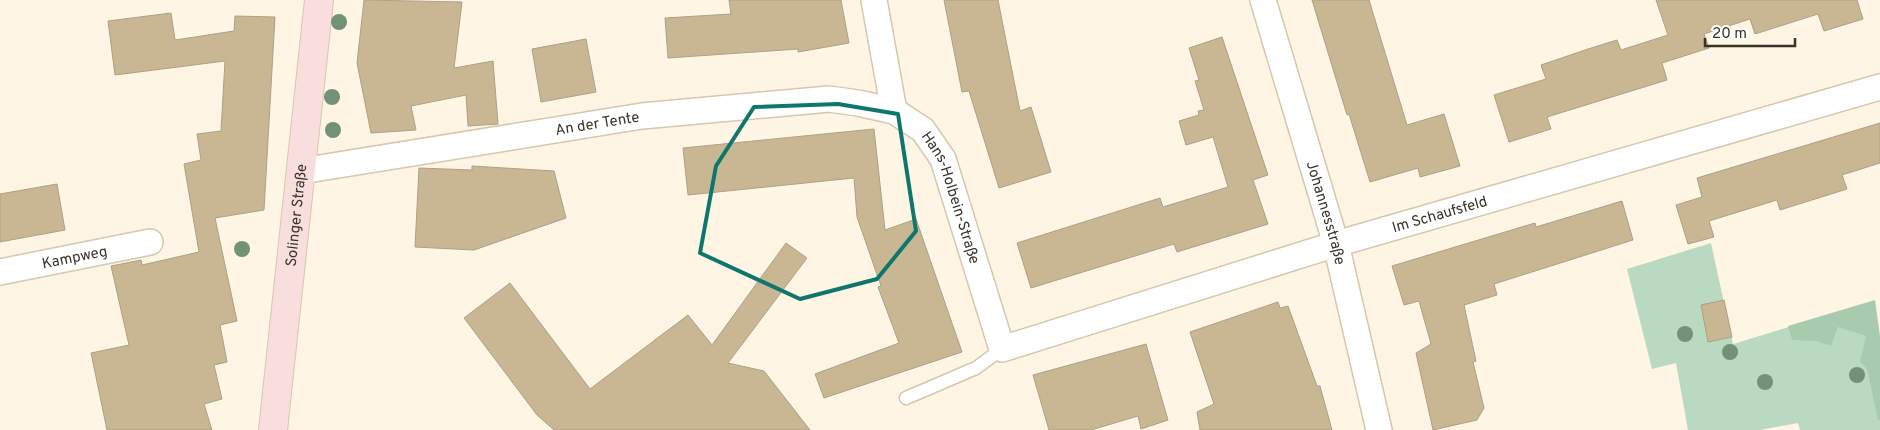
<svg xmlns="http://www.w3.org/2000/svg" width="1880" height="430" font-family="Overpass,sans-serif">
<rect width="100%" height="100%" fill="#fef5e5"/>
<!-- green -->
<path fill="#bad9c1" d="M 1711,243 L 1733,344 L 1874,301 L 1880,352 L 1880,430 L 1800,430 L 1798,423 L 1760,430 L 1688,430 L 1676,363 L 1652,369 L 1627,269 Z"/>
<!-- forest -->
<path fill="#a8cbb0" d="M 1875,300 L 1880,336 L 1880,420 L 1878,420 L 1867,369 L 1860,361 L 1866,336 L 1838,327 L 1831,346 L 1816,341 L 1792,340 L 1788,326 Z"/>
<!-- building -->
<path fill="#c9b793" stroke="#aca086" d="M 364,0 L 462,2 L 454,68 L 493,61 L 498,124 L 468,126 L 466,95 L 411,106 L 416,130 L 371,133 L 357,63 Z
M 729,0 L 841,0 L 849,43 L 798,52 L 798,49 L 668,58 L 665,18 L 731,14 Z
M 944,0 L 998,0 L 1020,111 L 1031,107 L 1051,172 L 999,188 L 969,91 L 962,92 Z
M 1312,0 L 1369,0 L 1407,125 L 1444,114 L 1460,166 L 1420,177 L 1418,168 L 1370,182 L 1349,114 L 1347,115 Z
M 1656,0 L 1857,0 L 1863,19 L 1824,31 L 1818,14 L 1755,34 L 1750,19 L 1704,34 L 1709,48 L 1662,63 L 1667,80 L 1547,117 L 1551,129 L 1509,142 L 1494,95 L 1546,79 L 1541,65 L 1588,49 L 1617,40 L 1621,50 L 1668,35 Z
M 171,13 L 175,40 L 234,31 L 235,16 L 275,17 L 264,210 L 215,218 L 237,321 L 220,325 L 227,362 L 214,365 L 222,399 L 204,404 L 212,430 L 107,430 L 91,353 L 129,345 L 111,266 L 141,260 L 142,265 L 199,252 L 184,164 L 201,160 L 197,134 L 221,131 L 225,61 L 115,75 L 108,21 Z
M 1222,37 L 1268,175 L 1253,180 L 1268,224 L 1177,252 L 1174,244 L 1031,288 L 1017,243 L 1160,198 L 1163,207 L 1228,187 L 1213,137 L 1186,145 L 1179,121 L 1199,115 L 1198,111 L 1204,110 L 1195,81 L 1199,80 L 1189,48 Z
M 586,39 L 596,92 L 541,102 L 532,49 Z
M 1880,123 L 1880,163 L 1842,175 L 1847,189 L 1780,210 L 1777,200 L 1709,221 L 1714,237 L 1688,244 L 1676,205 L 1702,197 L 1697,178 Z
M 874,129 L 885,230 L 916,219 L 962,352 L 824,398 L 815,374 L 899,343 L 878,287 L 881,286 L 857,217 L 854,178 L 688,195 L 683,148 Z
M 472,166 L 554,171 L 566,218 L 474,250 L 415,247 L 419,168 L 472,170 Z
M 57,184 L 65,230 L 0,242 L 0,194 Z
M 1622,201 L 1633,240 L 1494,284 L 1497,295 L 1464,305 L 1476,361 L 1473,362 L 1484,408 L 1477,420 L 1433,430 L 1416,353 L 1431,344 L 1419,301 L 1404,305 L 1392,266 L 1535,223 L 1536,227 Z
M 786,243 L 807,258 L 728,363 L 764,371 L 810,430 L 554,430 L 537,415 L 464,318 L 510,283 L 590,389 L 688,315 L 712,345 Z
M 1724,300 L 1732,337 L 1708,342 L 1701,305 Z
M 1278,302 L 1280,308 L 1288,306 L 1317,386 L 1320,386 L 1332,430 L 1200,430 L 1197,412 L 1214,404 L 1190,332 Z
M 1146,344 L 1168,420 L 1141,429 L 1138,416 L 1091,430 L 1049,430 L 1033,375 Z"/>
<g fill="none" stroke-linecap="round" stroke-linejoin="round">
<!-- lane casing -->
<g stroke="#d5c8ad" stroke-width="15">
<path id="lane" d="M 906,398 L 976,368 L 1002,349"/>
</g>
<!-- street casing -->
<g stroke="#d5c8ad" stroke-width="28">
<g id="street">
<path d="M 874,0 L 894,111"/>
<path id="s1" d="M 1263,0 L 1336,244 L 1379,430"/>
<path id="s2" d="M 301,171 L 642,116 L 829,99 L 858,103 L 894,111 L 923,130 L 943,159 L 1002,349 L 1336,244 L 1880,87"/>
<path id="s3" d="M 0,272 L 150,242"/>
</g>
</g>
<!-- secondary casing -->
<g stroke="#d5c8ad" stroke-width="30">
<g id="secondary">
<path id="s4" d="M 273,430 L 319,0"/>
</g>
</g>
<!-- lane -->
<use href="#lane" stroke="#fff" stroke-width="12"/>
<!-- street -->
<use href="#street" stroke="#fff" stroke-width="25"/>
<!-- secondary -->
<use href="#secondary" stroke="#f8dedc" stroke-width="28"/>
</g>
<!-- trees -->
<g fill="#739177">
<circle cx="339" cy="22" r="8"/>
<circle cx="332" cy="97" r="8"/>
<circle cx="333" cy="130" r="8"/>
<circle cx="242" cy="249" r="8"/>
<circle cx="1685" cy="334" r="8"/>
<circle cx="1730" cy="352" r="8"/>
<circle cx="1857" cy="375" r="8"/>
<circle cx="1765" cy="382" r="8"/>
</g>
<!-- marked area -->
<path fill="none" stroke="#0f766e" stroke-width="4" stroke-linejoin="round" d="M 838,104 L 898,114 L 916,231 L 877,279 L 800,299 L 700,253 L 716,166 L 754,107 Z"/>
<g text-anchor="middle" stroke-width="5" stroke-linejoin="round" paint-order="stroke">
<!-- street labels -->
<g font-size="15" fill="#383328" stroke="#fff">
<text dy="5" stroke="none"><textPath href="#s2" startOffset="300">An der Tente</textPath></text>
<text dy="5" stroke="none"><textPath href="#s2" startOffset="708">Hans-Holbein-Straße</textPath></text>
<text dy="5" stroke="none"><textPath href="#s1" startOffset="222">Johannesstraße</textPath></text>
<text dy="5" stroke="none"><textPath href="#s2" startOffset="1326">Im Schaufsfeld</textPath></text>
<text dy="5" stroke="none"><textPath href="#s4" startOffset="216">Solinger Straße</textPath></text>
<text dy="5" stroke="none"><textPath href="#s3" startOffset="76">Kampweg</textPath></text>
</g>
</g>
<!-- scale -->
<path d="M1705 38v8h90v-8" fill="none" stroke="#383328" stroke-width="2.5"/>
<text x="1712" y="38" font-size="15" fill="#383328" stroke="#ffffff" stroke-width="4" paint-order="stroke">20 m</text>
</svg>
